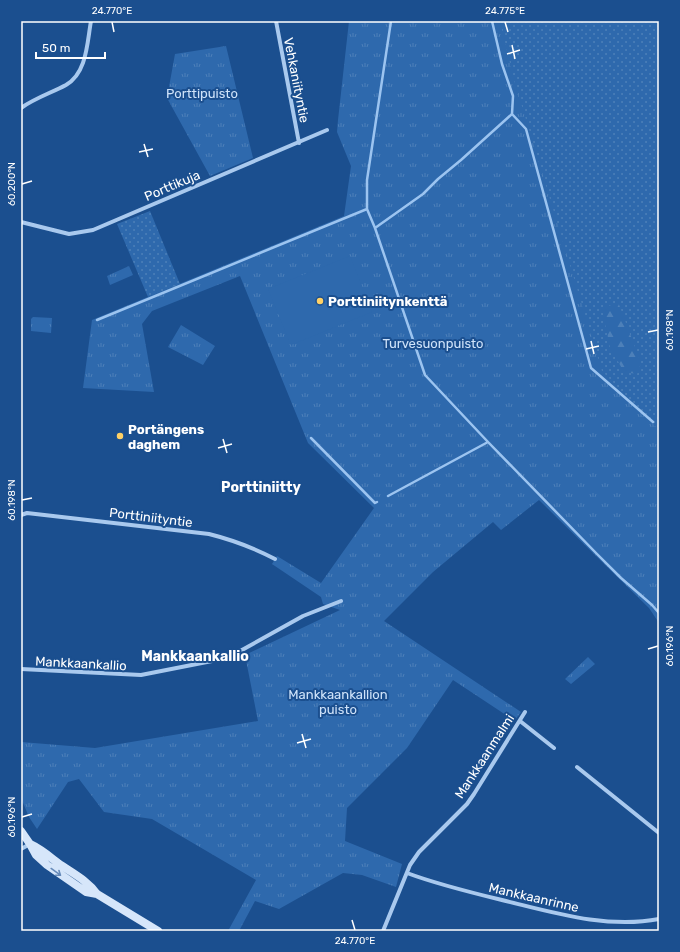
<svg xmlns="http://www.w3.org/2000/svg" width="680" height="952" font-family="Rubik,sans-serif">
<defs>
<pattern id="grass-dots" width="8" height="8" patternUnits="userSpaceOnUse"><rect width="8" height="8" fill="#2e69ad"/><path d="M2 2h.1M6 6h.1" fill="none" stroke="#4d80b9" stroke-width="1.8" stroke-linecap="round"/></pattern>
<pattern id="forest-firs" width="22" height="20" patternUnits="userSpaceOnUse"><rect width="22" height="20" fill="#2e69ad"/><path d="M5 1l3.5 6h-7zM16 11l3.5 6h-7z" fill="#4d80b9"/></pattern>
<pattern id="park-tufts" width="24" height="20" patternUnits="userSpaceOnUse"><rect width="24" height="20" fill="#2e69ad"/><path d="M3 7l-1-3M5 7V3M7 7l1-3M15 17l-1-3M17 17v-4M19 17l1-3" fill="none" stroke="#4d80b9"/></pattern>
</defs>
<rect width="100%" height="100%" fill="#1b4f8f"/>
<!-- grass -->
<path fill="url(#grass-dots)" d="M 407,21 L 659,21 L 659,554 Z
M 150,211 L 180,284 L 148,297 L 117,224 Z"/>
<!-- forest -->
<path fill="url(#forest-firs)" d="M 618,302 L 641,363 L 637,374 L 624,372 L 610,347 L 602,309 Z"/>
<!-- park -->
<path fill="url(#park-tufts)" d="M 349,21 L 500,21 L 514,80 L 602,371 L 656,427 L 659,439 L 659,623 L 649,608 L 539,500 L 501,530 L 493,522 L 433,572 L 384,621 L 521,712 L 512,724 L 509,717 L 453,680 L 407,748 L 347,808 L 345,841 L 402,864 L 396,887 L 362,875 L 343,873 L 279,909 L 255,901 L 239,931 L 228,931 L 256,880 L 152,819 L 104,812 L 79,779 L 68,782 L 37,829 L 29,817 L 21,798 L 21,742 L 95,748 L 258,721 L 245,655 L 340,610 L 323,604 L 321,597 L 272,564 L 277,556 L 321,583 L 374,508 L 308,443 L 240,276 L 152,311 L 142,324 L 154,392 L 83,388 L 92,320 L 344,216 L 351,166 L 337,132 L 338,120 Z
M 226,46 L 253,158 L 210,176 L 167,98 L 175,54 Z
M 129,266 L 133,275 L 110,285 L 107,276 Z
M 33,317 L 52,318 L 51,333 L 31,331 L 31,319 Z
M 181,325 L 215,346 L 203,365 L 168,347 Z
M 588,657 L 595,664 L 571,684 L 565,679 Z"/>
<!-- garden -->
<path fill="#2e69ad" d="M 350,256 L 372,312 L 291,345 L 268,289 Z"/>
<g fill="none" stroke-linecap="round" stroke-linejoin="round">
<!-- stream -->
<path stroke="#9cc4f0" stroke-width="2.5" d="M 391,21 L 367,180 L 367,209 L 375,228 L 425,375 L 488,442 L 597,554 L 621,578 L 652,605 L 659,613
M 512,114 L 526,129 L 591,368 L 653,422
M 375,228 L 423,194 L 438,179 L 461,160 L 512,114 L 513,96 L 502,64 L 492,21
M 97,320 L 367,209
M 311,438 L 375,503 L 377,502
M 388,496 L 488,442"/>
<!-- street -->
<path stroke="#a9c9ee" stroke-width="4" d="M 276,21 L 299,143
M 21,108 C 35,98 51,93 66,85 C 87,73 87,43 91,21
M 21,222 L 69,234 L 93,230 L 327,130
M 21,515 L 27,513 L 209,534 C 233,540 254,548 275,559
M 21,669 L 141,675 L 212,661 L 242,650 L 303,616 L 341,601
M 520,721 L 554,748
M 577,767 L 659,833
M 21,849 L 30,844
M 407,873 C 439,885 473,893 506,901 C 555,913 608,929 659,919
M 383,931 L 410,865 L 419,852 L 467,804 L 474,794 L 525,712"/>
<!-- secondary -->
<path stroke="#d6e6fa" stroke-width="8" d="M 21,831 L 30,844 L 36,855 L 47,865 L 86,892 L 97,894
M 30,844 C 41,849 49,856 58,863 C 72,873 87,880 97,894 L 158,931"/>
</g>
<!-- one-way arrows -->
<defs><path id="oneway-shaft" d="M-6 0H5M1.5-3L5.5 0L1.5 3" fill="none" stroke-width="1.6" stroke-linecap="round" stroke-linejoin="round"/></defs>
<use stroke="#668bba" href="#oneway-shaft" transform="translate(56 872) rotate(36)"/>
<!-- ticks -->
<path fill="none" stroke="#fff" stroke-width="1.5" d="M 112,22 L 114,32M 505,22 L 508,32M 512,45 L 515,59M 507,54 L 520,50M 144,144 L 148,157M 139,152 L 153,149M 22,184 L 32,181M 648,332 L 658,330M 591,341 L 594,354M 586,349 L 599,346M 223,439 L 227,453M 218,448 L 232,444M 22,500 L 32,498M 648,649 L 658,646M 302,734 L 306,748M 297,743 L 311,739M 22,817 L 32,814M 352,920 L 355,930"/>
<!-- markers -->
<g fill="#ffd166" stroke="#1b4f8f" stroke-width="1.5">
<circle cx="320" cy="301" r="4"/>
<circle cx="120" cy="436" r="4"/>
</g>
<g text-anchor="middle" stroke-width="4" stroke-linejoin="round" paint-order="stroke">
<!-- street labels -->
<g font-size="13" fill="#fff" stroke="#1b4f8f">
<text transform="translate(297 80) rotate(79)" y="5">Vehkaniityntie</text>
<text transform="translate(172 185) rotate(-23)" y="5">Porttikuja</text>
<text transform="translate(151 517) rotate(7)" y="5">Porttiniityntie</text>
<text transform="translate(81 663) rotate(3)" y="5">Mankkaankallio</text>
<text transform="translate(484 756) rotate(-57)" y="5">Mankkaanmalmi</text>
<text transform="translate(534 897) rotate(13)" y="5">Mankkaanrinne</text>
</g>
<!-- park labels -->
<g font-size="13" fill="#cfe3fa" stroke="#1b4f8f">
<text x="202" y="98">Porttipuisto</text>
<text x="433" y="348">Turvesuonpuisto</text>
<text x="338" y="699">Mankkaankallion<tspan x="338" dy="15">puisto</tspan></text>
</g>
<!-- poi labels -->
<g font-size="13" font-weight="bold" fill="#fff" stroke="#1b4f8f" text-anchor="start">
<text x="328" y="306">Porttiniitynkenttä</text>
<text x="128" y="434">Portängens<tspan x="128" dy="15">daghem</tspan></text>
</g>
<!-- neighbourhood labels -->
<g font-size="14" font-weight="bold" fill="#fff" stroke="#1b4f8f">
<text x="261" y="492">Porttiniitty</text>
<text x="195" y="661">Mankkaankallio</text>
</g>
</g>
<!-- border -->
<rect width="680" height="952" fill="none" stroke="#1b4f8f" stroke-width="44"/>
<!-- scale -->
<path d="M36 52v6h69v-6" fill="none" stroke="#ffffff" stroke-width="2"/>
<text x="42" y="52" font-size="12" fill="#ffffff" stroke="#1b4f8f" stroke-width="3" paint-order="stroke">50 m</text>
<rect x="22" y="22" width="636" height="908" fill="none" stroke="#fff" stroke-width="1.5"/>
<g font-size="10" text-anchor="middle" fill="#fff">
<text x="112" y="14">24.770°E</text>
<text x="505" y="14">24.775°E</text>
<text transform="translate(11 184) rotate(-90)" y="4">60.200°N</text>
<text transform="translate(669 330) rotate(-90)" y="4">60.198°N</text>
<text transform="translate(11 500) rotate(-90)" y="4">60.198°N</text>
<text transform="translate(669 646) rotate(-90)" y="4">60.196°N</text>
<text transform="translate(11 817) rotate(-90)" y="4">60.196°N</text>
<text x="355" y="944">24.770°E</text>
</g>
</svg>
